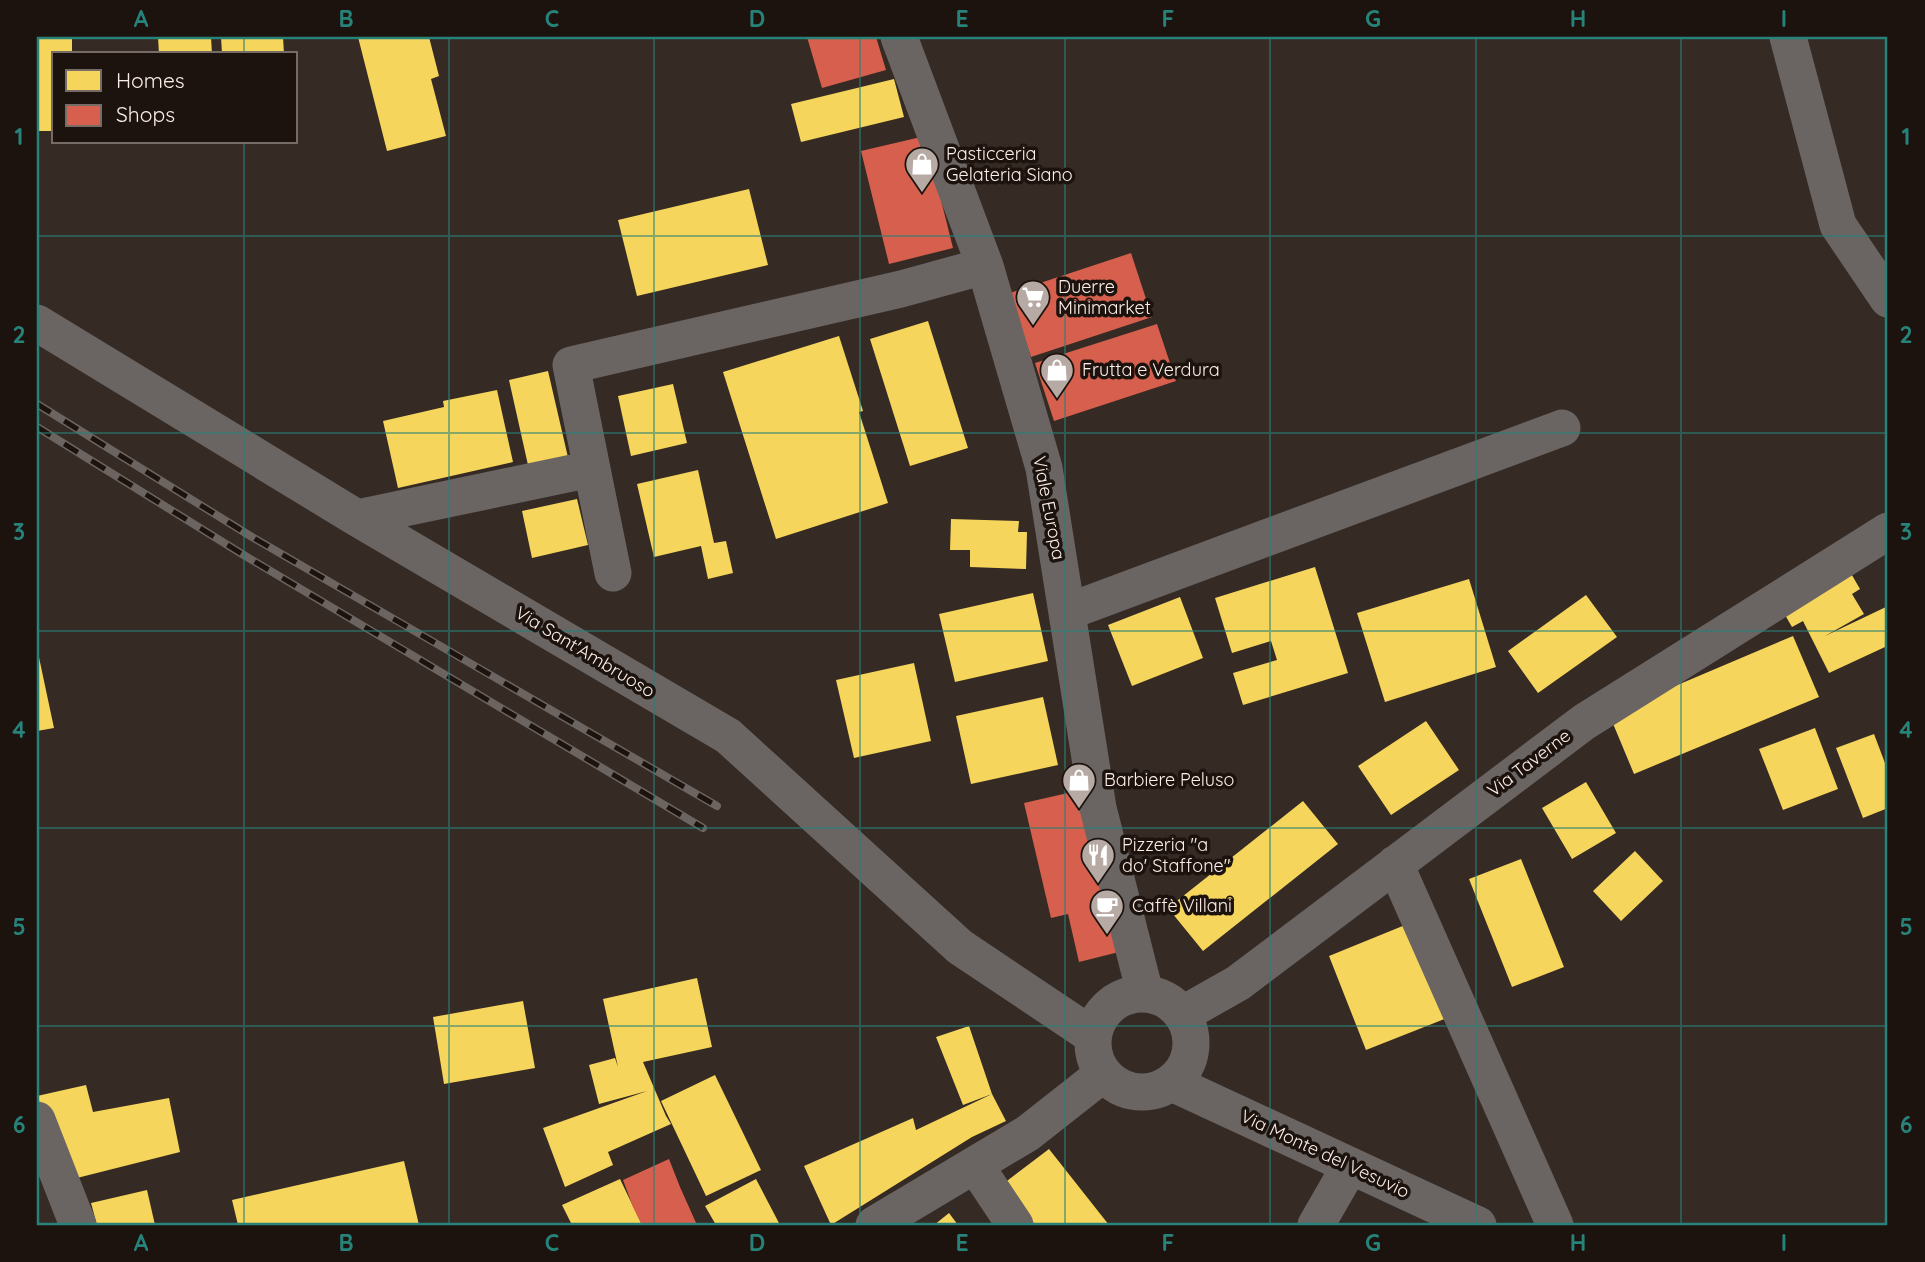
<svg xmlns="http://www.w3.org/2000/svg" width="1925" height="1262" font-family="Quicksand,sans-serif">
<rect width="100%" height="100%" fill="#352a24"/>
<!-- homes -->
<path fill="#f6d55c" d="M 37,37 L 72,37 L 72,54 L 54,54 L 54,131 L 37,131 Z
M 158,37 L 211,37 L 212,54 L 159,54 Z
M 221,37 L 283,37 L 284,54 L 222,54 Z
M 358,37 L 429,37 L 439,76 L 431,79 L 446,136 L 387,151 Z
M 894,79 L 904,117 L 801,142 L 791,104 Z
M 749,189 L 768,265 L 637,296 L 618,220 Z
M 928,321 L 968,448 L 910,466 L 870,339 Z
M 839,336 L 863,411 L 859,412 L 888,503 L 776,539 L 723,372 Z
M 548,371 L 570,466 L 530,474 L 509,380 Z
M 673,384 L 687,443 L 631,456 L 618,396 Z
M 497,390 L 513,462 L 398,488 L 383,421 L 444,407 L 443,401 Z
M 698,470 L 714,543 L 726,541 L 733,573 L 708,579 L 701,546 L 654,557 L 637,484 Z
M 577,499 L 588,545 L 532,558 L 522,511 Z
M 951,519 L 1019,521 L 1018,532 L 1027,532 L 1026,569 L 970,567 L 970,550 L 950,550 Z
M 1315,567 L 1348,673 L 1243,705 L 1233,673 L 1277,660 L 1271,641 L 1232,653 L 1215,598 Z
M 1849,570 L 1860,589 L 1852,594 L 1864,614 L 1825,636 L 1888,606 L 1888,656 L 1885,647 L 1829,673 L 1803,621 L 1792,627 L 1781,608 Z
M 1469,579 L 1496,667 L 1385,702 L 1357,613 Z
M 1033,593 L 1048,661 L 955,682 L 939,614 Z
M 1586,595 L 1617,637 L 1538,693 L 1508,651 Z
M 1180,597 L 1203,658 L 1132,686 L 1108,625 Z
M 1793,636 L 1819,697 L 1634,774 L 1609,714 Z
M 37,648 L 54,728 L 37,731 Z
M 914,663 L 931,741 L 854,758 L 836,680 Z
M 1043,697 L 1058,765 L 971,784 L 956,716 Z
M 1426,721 L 1459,770 L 1391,815 L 1358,766 Z
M 1815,728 L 1838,789 L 1783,810 L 1759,749 Z
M 1874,734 L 1888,771 L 1888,808 L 1863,818 L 1836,748 Z
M 1586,782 L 1616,833 L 1572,859 L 1542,808 Z
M 1303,801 L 1338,844 L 1203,951 L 1168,908 Z
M 1635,851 L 1663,881 L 1621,921 L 1593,891 Z
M 1521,859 L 1564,967 L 1512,987 L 1469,879 Z
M 1410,923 L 1447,1018 L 1366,1050 L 1329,956 Z
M 697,978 L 712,1047 L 643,1062 L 666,1116 L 671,1124 L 608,1152 L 613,1165 L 565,1187 L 543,1128 L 647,1091 L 599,1104 L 589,1065 L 615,1058 L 618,1067 L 603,999 Z
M 523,1001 L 535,1068 L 444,1084 L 433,1017 Z
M 969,1026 L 992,1094 L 963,1105 L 936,1037 Z
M 715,1075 L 761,1170 L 706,1196 L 661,1101 Z
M 86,1085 L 93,1112 L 169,1098 L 180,1152 L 69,1180 L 37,1096 Z
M 992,1094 L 1006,1121 L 972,1137 L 831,1225 L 804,1166 L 913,1118 L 916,1130 Z
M 1049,1149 L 1109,1225 L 1029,1225 L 999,1187 Z
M 404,1161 L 419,1225 L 238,1225 L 232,1200 Z
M 620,1179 L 642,1225 L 572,1225 L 562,1205 Z
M 756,1179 L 780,1225 L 716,1225 L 705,1206 Z
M 147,1190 L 155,1225 L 97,1225 L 91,1203 Z
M 949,1213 L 958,1225 L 934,1225 Z"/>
<!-- shops -->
<path fill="#d6604d" d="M 807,37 L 876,37 L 886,70 L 822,88 Z
M 925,136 L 953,248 L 889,264 L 861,151 Z
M 1131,253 L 1152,317 L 1031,357 L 1010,293 Z
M 1157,324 L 1176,381 L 1054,421 L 1035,363 Z
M 1081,790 L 1119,952 L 1079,962 L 1068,914 L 1051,918 L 1024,803 Z
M 669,1159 L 680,1187 L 697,1225 L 642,1225 L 633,1207 L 623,1180 Z"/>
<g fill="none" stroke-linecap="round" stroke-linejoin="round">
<!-- minor -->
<path stroke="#6a6563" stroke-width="37" d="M 899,37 L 985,266 L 1044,468 L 1098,808 L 1145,993
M 1788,37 L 1838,225 L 1888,299
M 37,323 L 357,518 L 728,736 L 960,947 L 1093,1036
M 357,518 L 591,469
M 613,573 L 571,365 L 901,289 L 985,266
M 1067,612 L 1562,428
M 1395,864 L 1555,1225
M1093 1043a49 49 0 1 1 98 0a49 49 0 1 1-98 0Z
M 1183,1014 L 1238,983 L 1584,722 L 1888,531
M 1172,1083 L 1478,1225
M 37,1120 L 78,1225
M 975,1165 L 1015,1225
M 874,1225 L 1028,1133 L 1103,1074
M 1316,1225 L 1350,1166"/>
<!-- rail casing -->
<g stroke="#6b6460" stroke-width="8">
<path id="rail" d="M 37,404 L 252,537 L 717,806
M 37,427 L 242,554 L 703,828"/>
</g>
<!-- rail -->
<use href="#rail" stroke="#1c130e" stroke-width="5" stroke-dasharray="16" stroke-linecap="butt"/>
</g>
<!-- grid -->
<path fill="none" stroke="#27827a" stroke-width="2" stroke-opacity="0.55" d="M 244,37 L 244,54M 449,37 L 449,1225M 654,37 L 654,1225M 860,37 L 860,1225M 1065,37 L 1065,1225M 1270,37 L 1270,1225M 1476,37 L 1476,1225M 1681,37 L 1681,1225M 244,142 L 244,1225M 37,236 L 1888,236M 37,433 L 1888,433M 37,631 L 1888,631M 37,828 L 1888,828M 37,1026 L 1888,1026"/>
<!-- icons -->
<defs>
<g id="shop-pin" transform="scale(1.75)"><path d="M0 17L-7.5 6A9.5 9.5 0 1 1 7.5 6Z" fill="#b7a9a3" stroke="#1c130e"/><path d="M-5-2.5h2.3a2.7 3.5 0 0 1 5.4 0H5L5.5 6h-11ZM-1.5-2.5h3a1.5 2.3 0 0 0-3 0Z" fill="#fff"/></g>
<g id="supermarket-pin" transform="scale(1.75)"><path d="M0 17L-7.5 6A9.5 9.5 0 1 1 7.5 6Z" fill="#b7a9a3" stroke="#1c130e"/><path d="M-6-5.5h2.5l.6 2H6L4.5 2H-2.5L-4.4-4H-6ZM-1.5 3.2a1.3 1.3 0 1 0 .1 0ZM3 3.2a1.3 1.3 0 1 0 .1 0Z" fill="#fff"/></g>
<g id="restaurant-pin" transform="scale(1.75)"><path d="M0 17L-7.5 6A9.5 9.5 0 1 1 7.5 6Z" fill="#b7a9a3" stroke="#1c130e"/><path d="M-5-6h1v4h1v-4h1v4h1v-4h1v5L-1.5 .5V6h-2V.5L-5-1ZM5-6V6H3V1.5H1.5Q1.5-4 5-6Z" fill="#fff"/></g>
<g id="cafe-pin" transform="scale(1.75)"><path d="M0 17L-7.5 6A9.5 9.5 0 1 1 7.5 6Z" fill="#b7a9a3" stroke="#1c130e"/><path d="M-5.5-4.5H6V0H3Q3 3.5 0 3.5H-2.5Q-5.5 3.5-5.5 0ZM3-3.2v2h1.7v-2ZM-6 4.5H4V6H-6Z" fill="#fff"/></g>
</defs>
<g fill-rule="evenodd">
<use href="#shop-pin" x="922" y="164"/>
<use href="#supermarket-pin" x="1033" y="297"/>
<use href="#shop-pin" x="1057" y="370"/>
<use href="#shop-pin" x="1079" y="780"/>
<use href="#restaurant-pin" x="1098" y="855"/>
<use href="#cafe-pin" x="1107" y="906"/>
</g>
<g text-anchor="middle" stroke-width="7" stroke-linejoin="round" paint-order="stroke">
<!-- poi labels -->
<g font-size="18" fill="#fdeee7" stroke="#1c130e" text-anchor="start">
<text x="946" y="160">Pasticceria<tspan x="946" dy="21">Gelateria Siano</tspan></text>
<text x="1058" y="293">Duerre<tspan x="1058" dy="21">Minimarket</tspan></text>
<text x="1082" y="376">Frutta e Verdura</text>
<text x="1104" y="786">Barbiere Peluso</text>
<text x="1122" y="851">Pizzeria "a<tspan x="1122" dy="21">do' Staffone"</tspan></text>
<text x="1132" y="912">Caffè Villani</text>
</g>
<!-- street labels -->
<g font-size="18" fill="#fdeee7" stroke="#1c130e">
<text transform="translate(1049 508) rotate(79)" y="6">Viale Europa</text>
<text transform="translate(585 652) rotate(31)" y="6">Via Sant'Ambruoso</text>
<text transform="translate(1529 763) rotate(-37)" y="6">Via Taverne</text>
<text transform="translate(1325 1154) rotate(25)" y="6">Via Monte del Vesuvio</text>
</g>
</g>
<!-- border -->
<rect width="1925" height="1262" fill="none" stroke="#1c130e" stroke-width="77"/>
<!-- legend -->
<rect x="52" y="52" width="245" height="91" fill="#1c130e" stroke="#766b65" stroke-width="2"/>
<rect x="66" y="70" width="35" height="21" fill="#f6d55c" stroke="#766b65" stroke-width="2"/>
<text x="116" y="88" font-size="21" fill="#fdeee7">Homes</text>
<rect x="66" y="105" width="35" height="21" fill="#d6604d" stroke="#766b65" stroke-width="2"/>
<text x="116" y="122" font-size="21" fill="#fdeee7">Shops</text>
<rect x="38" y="38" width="1848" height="1186" fill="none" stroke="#27827a" stroke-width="2.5"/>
<g font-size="23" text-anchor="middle" font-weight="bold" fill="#27827a">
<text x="141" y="27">A</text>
<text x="346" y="27">B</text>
<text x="552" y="27">C</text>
<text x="757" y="27">D</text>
<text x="962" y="27">E</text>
<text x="1168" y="27">F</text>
<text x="1373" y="27">G</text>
<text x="1578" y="27">H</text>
<text x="1784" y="27">I</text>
<text x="19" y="145">1</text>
<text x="1906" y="145">1</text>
<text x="19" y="343">2</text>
<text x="1906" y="343">2</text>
<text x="19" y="540">3</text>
<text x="1906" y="540">3</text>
<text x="19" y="738">4</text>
<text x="1906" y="738">4</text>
<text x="19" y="935">5</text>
<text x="1906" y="935">5</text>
<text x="19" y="1133">6</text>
<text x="1906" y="1133">6</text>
<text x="141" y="1251">A</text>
<text x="346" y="1251">B</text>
<text x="552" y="1251">C</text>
<text x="757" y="1251">D</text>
<text x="962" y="1251">E</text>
<text x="1168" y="1251">F</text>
<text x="1373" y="1251">G</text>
<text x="1578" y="1251">H</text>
<text x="1784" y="1251">I</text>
</g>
</svg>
